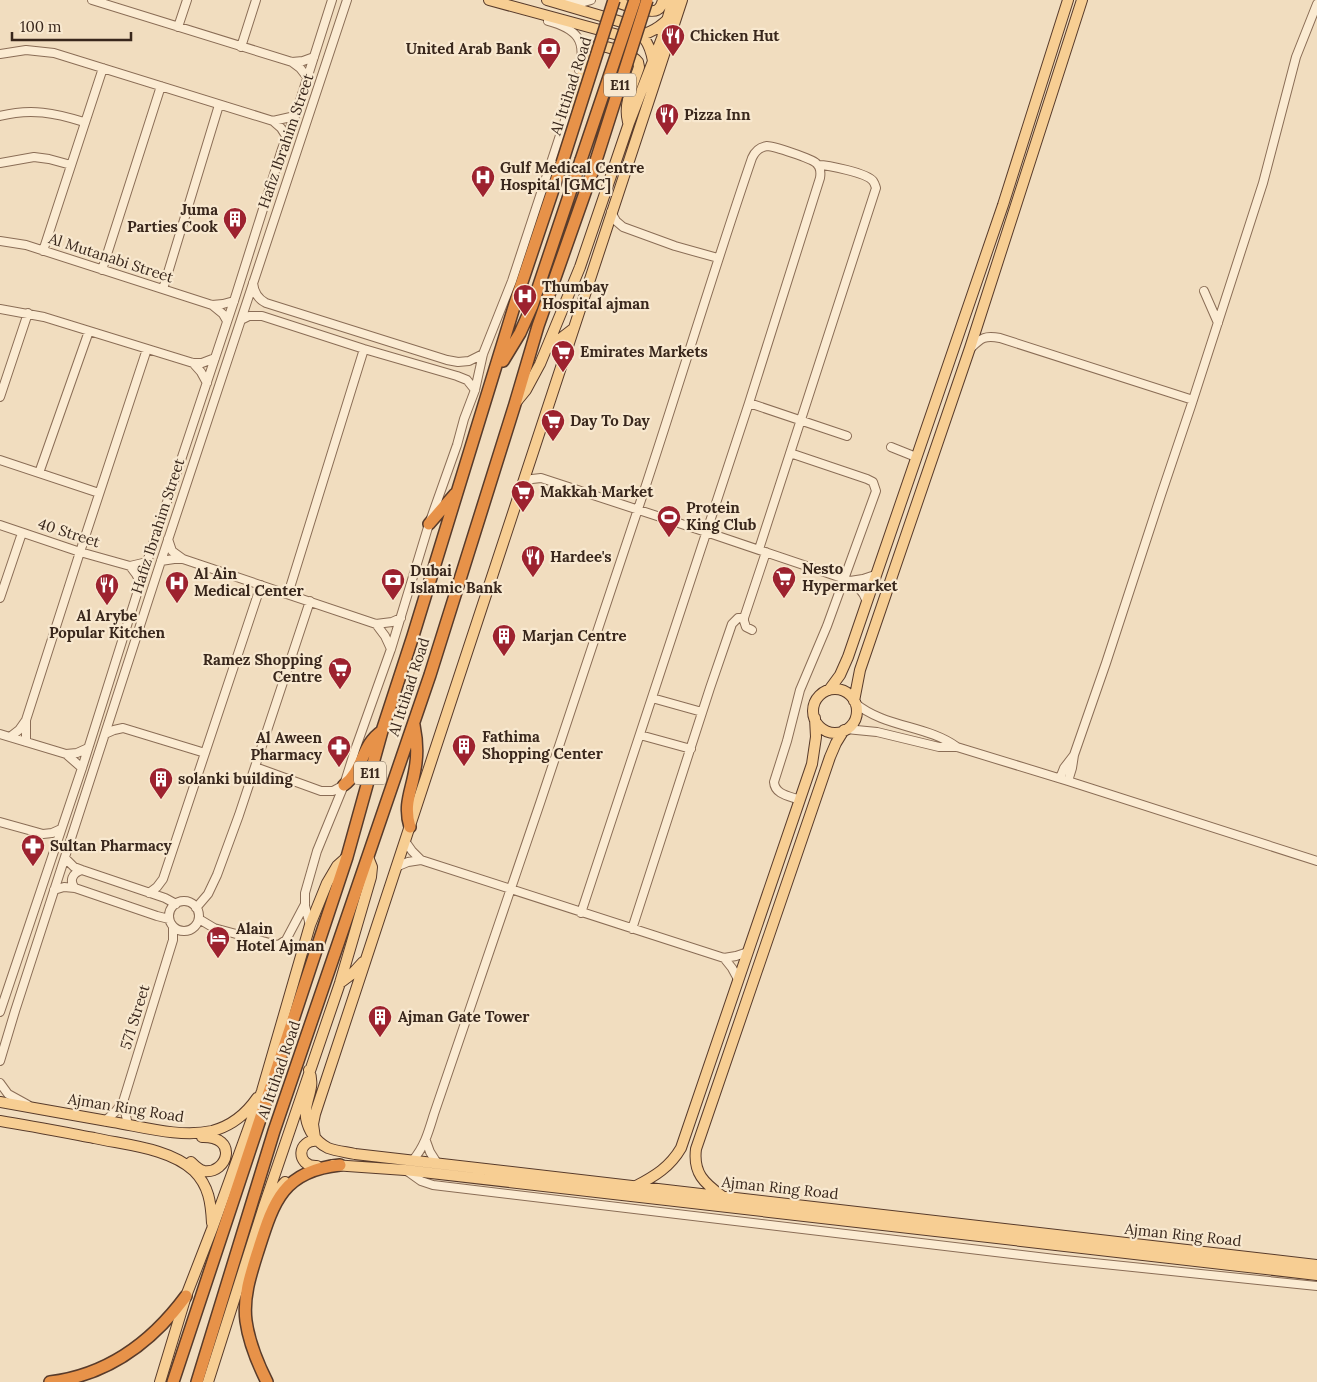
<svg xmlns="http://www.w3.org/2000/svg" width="1317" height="1382" font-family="Lora,serif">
<rect width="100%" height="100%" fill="#f1ddbf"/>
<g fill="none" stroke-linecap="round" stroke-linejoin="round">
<!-- minor casing -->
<g stroke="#8a6d56" stroke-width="10">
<path id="minor" d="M 92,0 L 292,62 L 303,61 L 314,57
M 564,3 L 581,3 L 591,0
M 548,21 C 577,29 587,40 579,70
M 178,27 L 187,0
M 241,47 L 256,0
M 0,54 L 26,50 L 54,53 L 273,121 L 295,116
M 292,62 L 300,68 L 307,77
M 0,116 C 31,108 55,113 84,122
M 273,121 L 281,128 L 286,136
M 0,163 L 34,157 L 49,159 L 71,165
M 611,212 L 616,221 L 623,227 L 675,246 L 718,258
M 0,241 L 26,245 L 212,305 L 223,304 L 234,301
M 43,251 L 103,68
M 102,270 L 161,86
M 253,283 C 254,293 258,299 266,303 L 447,360 L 458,362 L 469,361 L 483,354
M 163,289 L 219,105
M 1204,291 L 1218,323
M 212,305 L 223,314 L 227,321
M 0,309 L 44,317 L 193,363 L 202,363 L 215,358
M 241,320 L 249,316 L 262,316 L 364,349 L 457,376 L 467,380 L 475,390
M 971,348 C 981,338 985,335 1000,338 L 1193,400
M 193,363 L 201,372 L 207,383
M 0,397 L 28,313
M 749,403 L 847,436
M 891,447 L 916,457
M 790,453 L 867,479 L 873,482 L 876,491 L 827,626 L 800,690 L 787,741 L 774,782 C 775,795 790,796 800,800
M 0,460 L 99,493
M 39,473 L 89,331
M 523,483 L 532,479 L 541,478 L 706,532 L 845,579 C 856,583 863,590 867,602
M 0,525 L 80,552 L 130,566 L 147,562
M 168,539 L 172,551 L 183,559
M 759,549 L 876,188 C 875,185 875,184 873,181 C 867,173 828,165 818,165
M 161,561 L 174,559 L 183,559 L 376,624 L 392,622 L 401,618
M 130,566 L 136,574 L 141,583
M 850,581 L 863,579 L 875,575
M 288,594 L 364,349
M 0,598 L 22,533
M 376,624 L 385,636 L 391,649
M 752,630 L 746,627 L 744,621 L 744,618 L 766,552
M 652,698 L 702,712
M 855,703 C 885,728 927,725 957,747
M 846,729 L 877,732 L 939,747 L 957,747 L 1068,781 L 1317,861
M 0,734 L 66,754 L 82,768
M 105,734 L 114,730 L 123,728 L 205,753
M 640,735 L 691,749
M 10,737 L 19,730 L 26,720
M 26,742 L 26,720 L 80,552 L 147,349
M 66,754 L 77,753 L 88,748
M 255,767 L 321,791 L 333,791 L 344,785
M 1060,778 L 1064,768 L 1074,755
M 1068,781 L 1072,768 L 1074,755 L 1106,663 L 1161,495 L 1191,406 L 1263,183 L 1296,57 L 1317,4
M 0,822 L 43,834 L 52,833 L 61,829
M 405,841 L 412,851 L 421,860 L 724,958 L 736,956 L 748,952
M 65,858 L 74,867 L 82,870 L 165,898 L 176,904
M 396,867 L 408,862 L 421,860
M 75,888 C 69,881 72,873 82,870
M 54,890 L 64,887 L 75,888 L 157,916 L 169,919
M 149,893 L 157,887 L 163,879 L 261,585
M169 916a15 15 0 1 1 30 0a15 15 0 1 1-30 0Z
M 196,908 L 208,894 L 217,875 L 239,815 L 310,601
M 199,919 L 214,928 L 277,945 L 280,944 L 286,940 L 305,904
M 310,925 L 305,906 L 305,893 L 317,851 L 344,785 L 355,750 L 391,649 L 429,524 L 457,445 L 464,419 L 475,390 L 483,354 L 512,281 L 572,99
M 632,929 L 710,688 L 732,624 L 738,618 L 744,618
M 724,958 L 732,968 L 738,979
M 0,1012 L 82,768 L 147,562 L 234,301 L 282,149 L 298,107 L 332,0
M 0,1061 L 15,1011 L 161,561 L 347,0
M 0,1083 L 8,1094 L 28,1105
M 123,1102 L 128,1125
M 105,1121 L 115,1112 L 123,1102 L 173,940 L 173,928
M 426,1141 L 430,1152 L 437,1163
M 413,1160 C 425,1146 429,1130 434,1114 C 506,905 577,695 646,485 C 682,376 715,266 752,158 C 755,151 760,147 767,146 C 774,146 812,159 816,163 C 821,167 821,172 820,178 L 749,403 L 581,913
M 407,1171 L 421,1181 L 433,1185 L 1055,1259 L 1317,1286"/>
</g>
<!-- major casing -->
<g stroke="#583b2b" stroke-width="12">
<path id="major" d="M 489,0 L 622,36 C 640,38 655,32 668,19
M 547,0 L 625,23 C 642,31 650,43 653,61
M 613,0 C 620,4 650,14 657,10 C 661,8 662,4 663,0
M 571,103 L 578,91 L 590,50 L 596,46 C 605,45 633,54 638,62 L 639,67 C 633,85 623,103 628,122
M 547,349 L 573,329
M 517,401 L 526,390 L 540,364 L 580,267 L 629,123 L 662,38 L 673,0
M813 711a22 22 0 1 1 44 0a22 22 0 1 1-44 0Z
M 829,690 L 840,675 L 848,657 L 1003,205 L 1068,0
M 854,701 L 860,670 L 970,348 L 1082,0
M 340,983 L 352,974 L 363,962
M 309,1070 C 315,1086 308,1094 306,1109 C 304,1125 314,1141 328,1148 C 336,1151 346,1152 355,1154 L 1317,1265
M 0,1102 C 38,1109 75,1115 113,1122 C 143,1127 181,1138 212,1131 C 231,1126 246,1114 257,1098
M 0,1121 C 31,1126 62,1132 94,1138 C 125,1145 170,1148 194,1171 C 209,1186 211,1203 212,1223
M 315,1138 L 313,1124 L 315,1114 L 682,0
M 191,1162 C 195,1166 199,1170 204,1171 C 228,1174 239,1136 202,1137
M 333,1165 L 405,1170 L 1317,1275
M 317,1166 C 295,1167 297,1138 318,1141
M 636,1186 C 655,1176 670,1167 681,1148 L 812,764 L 816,737 L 815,718
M 722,1196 C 704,1183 693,1173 696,1149 L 830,757 L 836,743 L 844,730
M 264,1206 L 285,1182
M 160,1382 L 186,1296 L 212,1229 L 262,1091 L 310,925 L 327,883 L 337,866 L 347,857
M 208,1382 L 264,1206 L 340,983 L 371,877 L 372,867 L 368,857"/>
</g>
<!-- highway casing -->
<g stroke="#583b2b" stroke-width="14">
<path id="highway" d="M 503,361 L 520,333 L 532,306 L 581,160
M 429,524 L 455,494
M 344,785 C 364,770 361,745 382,731
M 410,827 C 403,804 412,790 415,769 C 418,754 417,740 414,725
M 50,1382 C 108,1375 152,1342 186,1296
M 173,1382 L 347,857 L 382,731 L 413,636 L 518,294 L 562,163
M 197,1382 L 274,1131 L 430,675 L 515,404 L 538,326 L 593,170
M 267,1382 C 257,1362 249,1343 246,1321 C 243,1298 250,1276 257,1254 C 273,1204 281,1171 340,1165"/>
</g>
<!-- minor -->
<use href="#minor" stroke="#fbebd2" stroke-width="8"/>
<!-- major -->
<use href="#major" stroke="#f7ce93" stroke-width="10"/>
<!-- highway -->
<use href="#highway" stroke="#e79249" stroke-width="11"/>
<!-- highway-bridge casing -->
<g stroke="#583b2b" stroke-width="14" stroke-linecap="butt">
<path id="highway-bridge" d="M 581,160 L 635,0
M 562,163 L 614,0
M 593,170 L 647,0"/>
</g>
<!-- highway-bridge -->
<use href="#highway-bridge" stroke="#e79249" stroke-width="11"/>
</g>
<!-- icons -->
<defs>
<g id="restaurant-pin" transform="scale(1.25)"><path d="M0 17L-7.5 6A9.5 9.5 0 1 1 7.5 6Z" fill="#9d222f" stroke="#f8e8cf"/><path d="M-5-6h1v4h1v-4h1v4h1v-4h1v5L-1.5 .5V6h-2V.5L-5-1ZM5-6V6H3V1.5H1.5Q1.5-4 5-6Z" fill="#fff"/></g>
<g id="bank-pin" transform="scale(1.25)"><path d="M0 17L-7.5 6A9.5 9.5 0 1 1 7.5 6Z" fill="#9d222f" stroke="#f8e8cf"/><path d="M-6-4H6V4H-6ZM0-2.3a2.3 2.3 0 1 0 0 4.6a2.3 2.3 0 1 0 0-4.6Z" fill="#fff"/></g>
<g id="hospital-pin" transform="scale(1.25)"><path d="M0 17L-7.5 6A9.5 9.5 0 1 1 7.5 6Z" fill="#9d222f" stroke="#f8e8cf"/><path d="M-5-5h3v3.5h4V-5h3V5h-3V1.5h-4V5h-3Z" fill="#fff"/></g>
<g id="building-pin" transform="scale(1.25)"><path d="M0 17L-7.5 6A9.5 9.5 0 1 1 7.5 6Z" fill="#9d222f" stroke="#f8e8cf"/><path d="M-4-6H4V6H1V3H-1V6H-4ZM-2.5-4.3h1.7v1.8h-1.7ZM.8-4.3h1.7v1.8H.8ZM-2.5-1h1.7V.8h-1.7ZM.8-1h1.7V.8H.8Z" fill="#fff"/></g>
<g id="supermarket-pin" transform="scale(1.25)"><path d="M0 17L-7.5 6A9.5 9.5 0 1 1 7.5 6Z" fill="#9d222f" stroke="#f8e8cf"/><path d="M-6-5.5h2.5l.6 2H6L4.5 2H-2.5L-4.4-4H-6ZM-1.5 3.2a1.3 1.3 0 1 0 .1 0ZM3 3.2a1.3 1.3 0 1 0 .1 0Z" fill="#fff"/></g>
<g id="stadium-pin" transform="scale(1.25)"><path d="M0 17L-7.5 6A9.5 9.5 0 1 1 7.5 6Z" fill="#9d222f" stroke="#f8e8cf"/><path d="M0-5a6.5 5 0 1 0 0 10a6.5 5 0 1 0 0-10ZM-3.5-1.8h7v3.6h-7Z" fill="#fff"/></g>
<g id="pharmacy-pin" transform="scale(1.25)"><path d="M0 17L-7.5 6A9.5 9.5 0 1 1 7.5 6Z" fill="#9d222f" stroke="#f8e8cf"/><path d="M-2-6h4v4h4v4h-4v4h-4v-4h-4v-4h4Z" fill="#fff"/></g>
<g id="hotel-pin" transform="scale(1.25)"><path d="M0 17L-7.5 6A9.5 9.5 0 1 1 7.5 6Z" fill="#9d222f" stroke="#f8e8cf"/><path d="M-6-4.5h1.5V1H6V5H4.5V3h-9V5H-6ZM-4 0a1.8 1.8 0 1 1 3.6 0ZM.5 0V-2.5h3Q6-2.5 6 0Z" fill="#fff"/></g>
</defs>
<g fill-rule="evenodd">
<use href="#restaurant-pin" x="673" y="36"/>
<use href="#bank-pin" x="549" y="49"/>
<use href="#restaurant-pin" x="667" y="115"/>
<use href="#hospital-pin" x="483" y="177"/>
<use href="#building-pin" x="235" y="219"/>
<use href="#hospital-pin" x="525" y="296"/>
<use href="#supermarket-pin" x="563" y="352"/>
<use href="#supermarket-pin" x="553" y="421"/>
<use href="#supermarket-pin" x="523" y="492"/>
<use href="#stadium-pin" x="669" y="517"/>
<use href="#restaurant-pin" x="533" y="557"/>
<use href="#supermarket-pin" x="784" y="578"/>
<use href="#bank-pin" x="393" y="580"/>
<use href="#hospital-pin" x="177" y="583"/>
<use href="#restaurant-pin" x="107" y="585"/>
<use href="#building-pin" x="504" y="636"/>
<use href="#supermarket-pin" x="340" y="669"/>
<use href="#building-pin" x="464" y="746"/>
<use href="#pharmacy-pin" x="339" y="747"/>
<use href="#building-pin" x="161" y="779"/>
<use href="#pharmacy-pin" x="33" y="846"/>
<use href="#hotel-pin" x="218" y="938"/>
<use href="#building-pin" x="380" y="1017"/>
</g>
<g text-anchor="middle" stroke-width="4.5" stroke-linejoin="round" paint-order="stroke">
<!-- shield labels -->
<g fill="#f8e8cf" stroke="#726152" stroke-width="1">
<rect x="604" y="73.5" width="32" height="23" rx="4"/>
<rect x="354" y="761.5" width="32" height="23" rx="4"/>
</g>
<g font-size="14" font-weight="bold" fill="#39271c">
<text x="620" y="90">E11</text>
<text x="370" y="778">E11</text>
</g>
<!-- poi labels -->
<g font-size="15" font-weight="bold" fill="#39271c" stroke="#f8e8cf" text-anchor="start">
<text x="690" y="41">Chicken Hut</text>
<text x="532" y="54" text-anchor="end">United Arab Bank</text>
<text x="684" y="120">Pizza Inn</text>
<text x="500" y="173">Gulf Medical Centre<tspan x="500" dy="17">Hospital [GMC]</tspan></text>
<text x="218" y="215" text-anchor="end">Juma<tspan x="218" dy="17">Parties Cook</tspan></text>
<text x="542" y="292">Thumbay<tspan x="542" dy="17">Hospital ajman</tspan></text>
<text x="580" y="357">Emirates Markets</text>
<text x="570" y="426">Day To Day</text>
<text x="540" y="497">Makkah Market</text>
<text x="686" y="513">Protein<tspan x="686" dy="17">King Club</tspan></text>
<text x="550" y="562">Hardee's</text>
<text x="802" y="574">Nesto<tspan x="802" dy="17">Hypermarket</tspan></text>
<text x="410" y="576">Dubai<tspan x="410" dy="17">Islamic Bank</tspan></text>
<text x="194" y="579">Al Ain<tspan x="194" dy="17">Medical Center</tspan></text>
<text x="107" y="621" text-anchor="middle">Al Arybe<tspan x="107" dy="17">Popular Kitchen</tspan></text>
<text x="522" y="641">Marjan Centre</text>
<text x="322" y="665" text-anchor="end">Ramez Shopping<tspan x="322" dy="17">Centre</tspan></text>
<text x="482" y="742">Fathima<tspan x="482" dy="17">Shopping Center</tspan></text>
<text x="322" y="743" text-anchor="end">Al Aween<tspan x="322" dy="17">Pharmacy</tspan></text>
<text x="178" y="784">solanki building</text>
<text x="50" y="851">Sultan Pharmacy</text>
<text x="236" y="934">Alain<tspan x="236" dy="17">Hotel Ajman</tspan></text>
<text x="398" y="1022">Ajman Gate Tower</text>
</g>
<!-- street labels -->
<g font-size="15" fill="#39271c" stroke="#f8e8cf">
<text transform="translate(571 86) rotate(-72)" y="5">Al Ittihad Road</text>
<text transform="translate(286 141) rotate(-71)" y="5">Hafiz Ibrahim Street</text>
<text transform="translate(111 258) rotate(18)" y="5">Al Mutanabi Street</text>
<text transform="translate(158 526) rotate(-72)" y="5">Hafiz Ibrahim Street</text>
<text transform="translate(69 533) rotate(18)" y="5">40 Street</text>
<text transform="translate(409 687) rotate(-72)" y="5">Al Ittihad Road</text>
<text transform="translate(135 1017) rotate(-73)" y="5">571 Street</text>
<text transform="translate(279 1070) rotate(-71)" y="5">Al Ittihad Road</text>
<text transform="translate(126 1108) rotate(9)" y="5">Ajman Ring Road</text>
<text transform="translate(780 1188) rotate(6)" y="5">Ajman Ring Road</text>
<text transform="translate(1183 1235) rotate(6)" y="5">Ajman Ring Road</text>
</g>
</g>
<!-- scale -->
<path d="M12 32v8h119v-8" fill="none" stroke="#39271c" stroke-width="2.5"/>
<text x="20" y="32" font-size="15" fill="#39271c" stroke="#f8e8cf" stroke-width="4" paint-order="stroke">100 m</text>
</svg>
